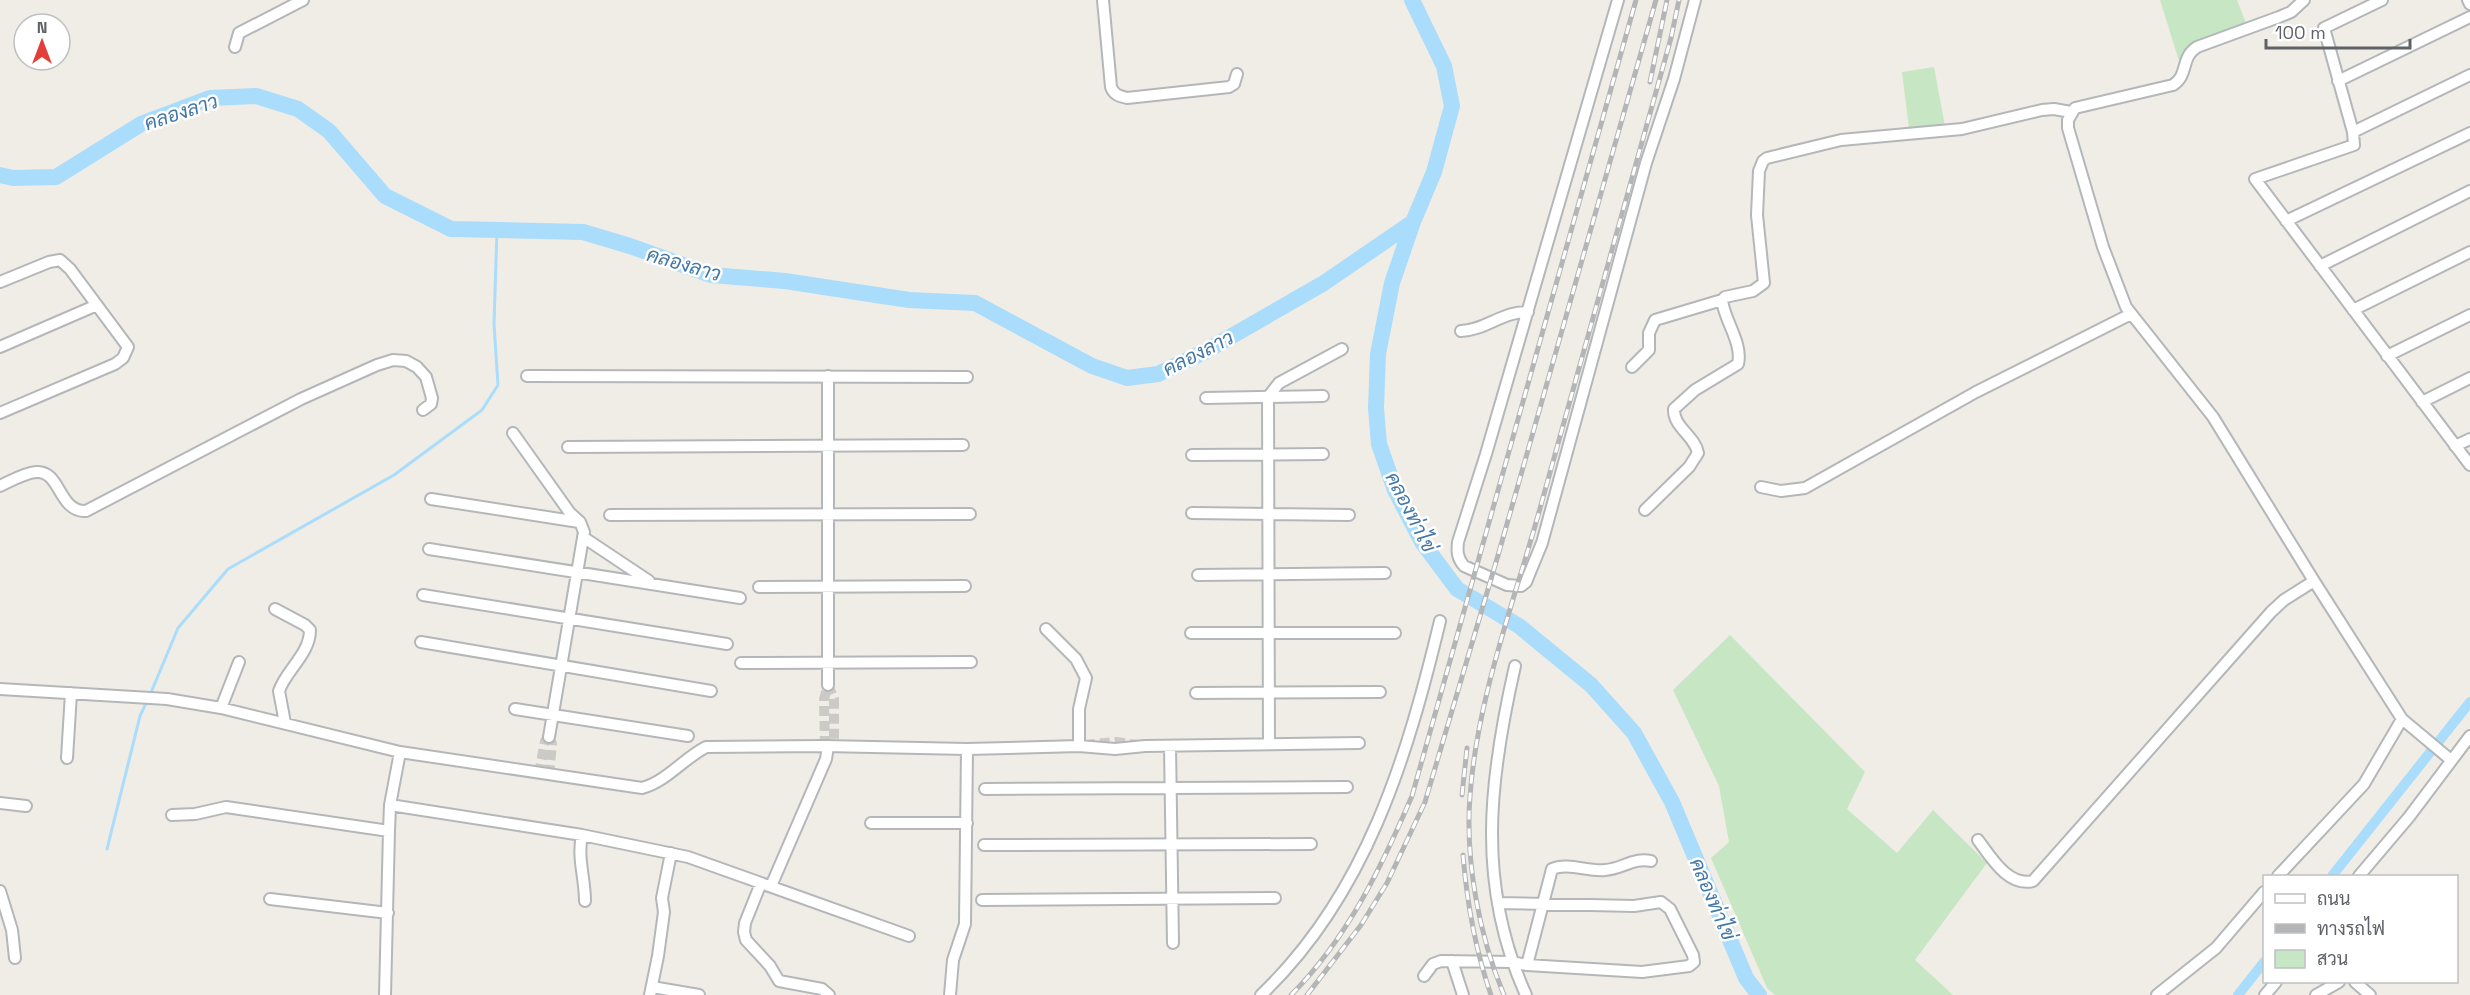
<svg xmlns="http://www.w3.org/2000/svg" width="2470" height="995" font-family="'Space Grotesk',Sarabun,sans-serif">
<rect width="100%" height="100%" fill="#f0ede6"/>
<!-- green -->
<path fill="#c6e6c4" d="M 2160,0 L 2237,0 L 2246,23 L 2194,42 L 2180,64 Z
M 1934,67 L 1945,126 L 1909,128 L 1902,72 Z
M 1730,635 L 1865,772 L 1847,809 L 1897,853 L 1933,810 L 1987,863 L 1915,960 L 1953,995 L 1775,995 L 1767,988 L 1711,858 L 1729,842 L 1719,786 L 1673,690 Z"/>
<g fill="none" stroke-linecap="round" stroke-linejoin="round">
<!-- stream -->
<path stroke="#aadcfc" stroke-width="3" d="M 150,695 L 178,628 L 228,569 L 394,475 L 482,410 L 498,385 L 494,324 L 497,230
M 107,849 L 140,716 L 147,701"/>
<!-- canal -->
<path stroke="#aadcfc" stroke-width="10" d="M 2332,876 L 2470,702
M 2238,995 L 2264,962"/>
<!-- river -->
<path stroke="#aadcfc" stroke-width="16" d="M 1412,0 L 1444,66 L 1452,106 L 1434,172 L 1413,222 L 1392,283 L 1378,354 L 1376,408 L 1379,444 L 1395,490 L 1422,542 L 1457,589 L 1519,626 L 1591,685 L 1634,733 L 1672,802 L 1746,978 L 1759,995
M 0,175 L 13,178 L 56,177 L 141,124 L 210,98 L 256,96 L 298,109 L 329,131 L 385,196 L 451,229 L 583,232 L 630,246 L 711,275 L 785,281 L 909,300 L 975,303 L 1092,366 L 1127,378 L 1158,374 L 1204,352 L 1324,283 L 1413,222"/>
<!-- minor-tunnel -->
<path stroke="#cccac6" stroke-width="10" stroke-dasharray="10 5" stroke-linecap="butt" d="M 828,685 L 834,699 L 834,746
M 1085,745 L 1116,742 L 1138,745
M 825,746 L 824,699 L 828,685
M 539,774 L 545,741 L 549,737
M 549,775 L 552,744 L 549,737"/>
<!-- minor casing -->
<g stroke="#b4b7ba" stroke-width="14">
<path id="minor" d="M 1103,0 L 1111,87 C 1114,95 1119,96 1127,98 L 1229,87 L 1234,84 L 1237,74
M 1618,0 L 1486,454 L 1458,542 C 1457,551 1457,558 1464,566 L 1507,585 L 1521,586 L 1526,582 L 1542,543 L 1646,163 L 1674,79 L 1695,0
M 2304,0 L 2291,12 L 2279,17 L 2197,47 C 2180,58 2189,75 2173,85 L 2075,108 L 2068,120 L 2068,128 L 2103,247 L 2126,307 L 2213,417 L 2314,581 L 2402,719 L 2451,760
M 2382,0 L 2324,28 L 2353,132 L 2354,145 L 2255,179 L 2470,465
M 2468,0 L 2470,4
M 235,47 L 239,33 L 303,0
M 2338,81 L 2470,17
M 2353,132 L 2470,75
M 2286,221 L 2470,133
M 2320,266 L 2470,191
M 0,282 L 49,262 L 60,260 L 70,269 L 128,347 L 123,358 L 115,364 L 0,413
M 2353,310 L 2470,252
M 1461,331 C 1486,330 1503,311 1528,312
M 0,347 L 97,305
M 2387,356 L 2470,315
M 1632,367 L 1649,350 L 1649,333 L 1655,320 L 1722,300
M 527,376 L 967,377
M 1206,398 L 1323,396
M 2422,402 L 2470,378
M 513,433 L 570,513 L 580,522 L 584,532 L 549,737
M 2455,446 L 2470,439
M 568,447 L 963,445
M 1192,455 L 1323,454
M 0,486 C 11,481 24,473 36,472 C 61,470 58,512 86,511 L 301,399 L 377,365 L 393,360 L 406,361 L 417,367 L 426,377 L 432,398 L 431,404 L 423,410
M 1761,487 L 1781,491 L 1805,488 L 1976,392 L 2131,314
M 431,499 L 579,522
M 1645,510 L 1689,467 L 1698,453 C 1695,436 1673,427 1674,409 L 1695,390 L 1738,364 C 1743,343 1724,320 1722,300 L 1725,297 L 1753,291 L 1764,283 L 1757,215 L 1759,171 L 1763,161 L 1767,158 L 1841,140 L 1962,129 L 2042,110 L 2054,109 L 2071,112
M 1192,513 L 1349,515
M 610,515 L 970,514
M 583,537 L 649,581
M 429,549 L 740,598
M 1198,575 L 1385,573
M 759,587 L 965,586
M 423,595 L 727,644
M 275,609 L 305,625 L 310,630 C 310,654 286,670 279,691 L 285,723
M 1046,629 L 1076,659 L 1086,678 L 1079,709 L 1079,746
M 1191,633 L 1395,633
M 421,642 L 711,691
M 741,663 L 971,662
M 1515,666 C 1489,780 1476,884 1526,995
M 828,685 L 828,376
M 0,689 L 167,699 L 221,708 L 400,752 L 642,788 C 667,781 683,759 706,747 L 825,746 L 967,749 L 1079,746 L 1115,749 L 1145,746 L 1359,743
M 1196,693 L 1380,692
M 221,708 L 239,662
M 515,709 L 688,736
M 1269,744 L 1268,397 L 1279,383 L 1342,349
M 1170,746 L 1173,943
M 67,758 L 71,693
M 985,789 L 1347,787
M 0,803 L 26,806
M 390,805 L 582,835 L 688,857 L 909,936
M 172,815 L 195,814 L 226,807 L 389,831
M 871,823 L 967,823
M 582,835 C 577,858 585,878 585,901
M 1978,840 C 1991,857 2008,887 2033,881 L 2271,612 L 2284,600 L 2314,581
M 984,845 L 1311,844
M 2278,876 L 2364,784 L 2402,719
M 2359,876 L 2409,817 L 2470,736
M 761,883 L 745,923 L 744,932 L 746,940 L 770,966 L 779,981 L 822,989 L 829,995
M 771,886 L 826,759 L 828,746
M 0,891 L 12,930 L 15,958
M 270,899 L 388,913
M 982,900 L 1275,898
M 1452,961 L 1463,995
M 1527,965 L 1552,869 C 1568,862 1588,872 1605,870 C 1622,869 1634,857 1651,861
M 1424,976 L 1433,964 L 1441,961 L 1512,962 L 1527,965 L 1642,972 L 1689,966 L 1694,962 L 1693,955 L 1670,909 L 1661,902 L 1634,906 L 1498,903
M 2355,982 L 2370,995
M 652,987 L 699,995
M 385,995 L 389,831 L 390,805 L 400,752
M 650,995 L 658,956 L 664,912 L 662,898 L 671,853
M 950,995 L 953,960 L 965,924 L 967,749
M 1261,995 C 1366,895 1407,758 1440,621
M 2157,995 L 2216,948 L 2264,892
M 2265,995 L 2276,982
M 2316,995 L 2339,982"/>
</g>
<!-- minor -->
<use href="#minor" stroke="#fff" stroke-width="10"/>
<!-- rail casing -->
<g stroke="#b4b5b6" stroke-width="5">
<path id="rail" d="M 1650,82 L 1667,0
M 1462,795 L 1467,748
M 1463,855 C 1467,903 1475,949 1491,995
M 1291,995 C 1347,939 1381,868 1412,796 L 1636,0
M 1307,995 L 1361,925 L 1387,883 L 1425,802 L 1499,552 L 1656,0
M 1504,995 C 1479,936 1465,860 1470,796 C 1477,699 1513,605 1539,512 C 1583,354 1627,196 1671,38 L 1679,0"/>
</g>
<!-- rail -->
<use href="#rail" stroke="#fff" stroke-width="3" stroke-dasharray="9" stroke-linecap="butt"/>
</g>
<g text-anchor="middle" stroke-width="5" stroke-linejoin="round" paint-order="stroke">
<!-- water labels -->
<g font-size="20" font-style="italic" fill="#4378a6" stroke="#fff">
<text transform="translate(181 112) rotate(-18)" y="7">คลองลาว</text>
<text transform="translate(684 264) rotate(16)" y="7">คลองลาว</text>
<text transform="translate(1198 353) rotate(-27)" y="7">คลองลาว</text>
<text transform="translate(1411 512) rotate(63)" y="7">คลองท่าไข่</text>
<text transform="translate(1713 899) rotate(67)" y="7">คลองท่าไข่</text>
</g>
</g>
<!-- legend -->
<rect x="2263" y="875" width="195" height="108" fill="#ffffff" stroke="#bfc0c2" stroke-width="1.5"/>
<rect x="2275" y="894" width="30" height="9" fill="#ffffff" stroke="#bfc0c2" stroke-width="1.5"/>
<text x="2317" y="905" font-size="18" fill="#5e6266">ถนน</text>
<rect x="2275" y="924" width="30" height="9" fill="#b4b5b6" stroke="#bfc0c2" stroke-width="1.5"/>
<text x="2317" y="935" font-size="18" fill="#5e6266">ทางรถไฟ</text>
<rect x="2275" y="950" width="30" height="18" fill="#c6e6c4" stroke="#bfc0c2" stroke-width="1.5"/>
<text x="2317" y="965" font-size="18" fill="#5e6266">สวน</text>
<!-- north arrow -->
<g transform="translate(42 42)"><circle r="28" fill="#ffffff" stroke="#bfc0c2" stroke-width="1.5"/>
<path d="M0-4.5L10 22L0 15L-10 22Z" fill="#e33e39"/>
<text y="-9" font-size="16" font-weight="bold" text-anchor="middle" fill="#5e6266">N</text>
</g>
<!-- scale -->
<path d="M2266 39v9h144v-9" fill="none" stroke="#5e6266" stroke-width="3"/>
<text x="2275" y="39" font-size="18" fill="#5e6266" stroke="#ffffff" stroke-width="4.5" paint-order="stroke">100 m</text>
</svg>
